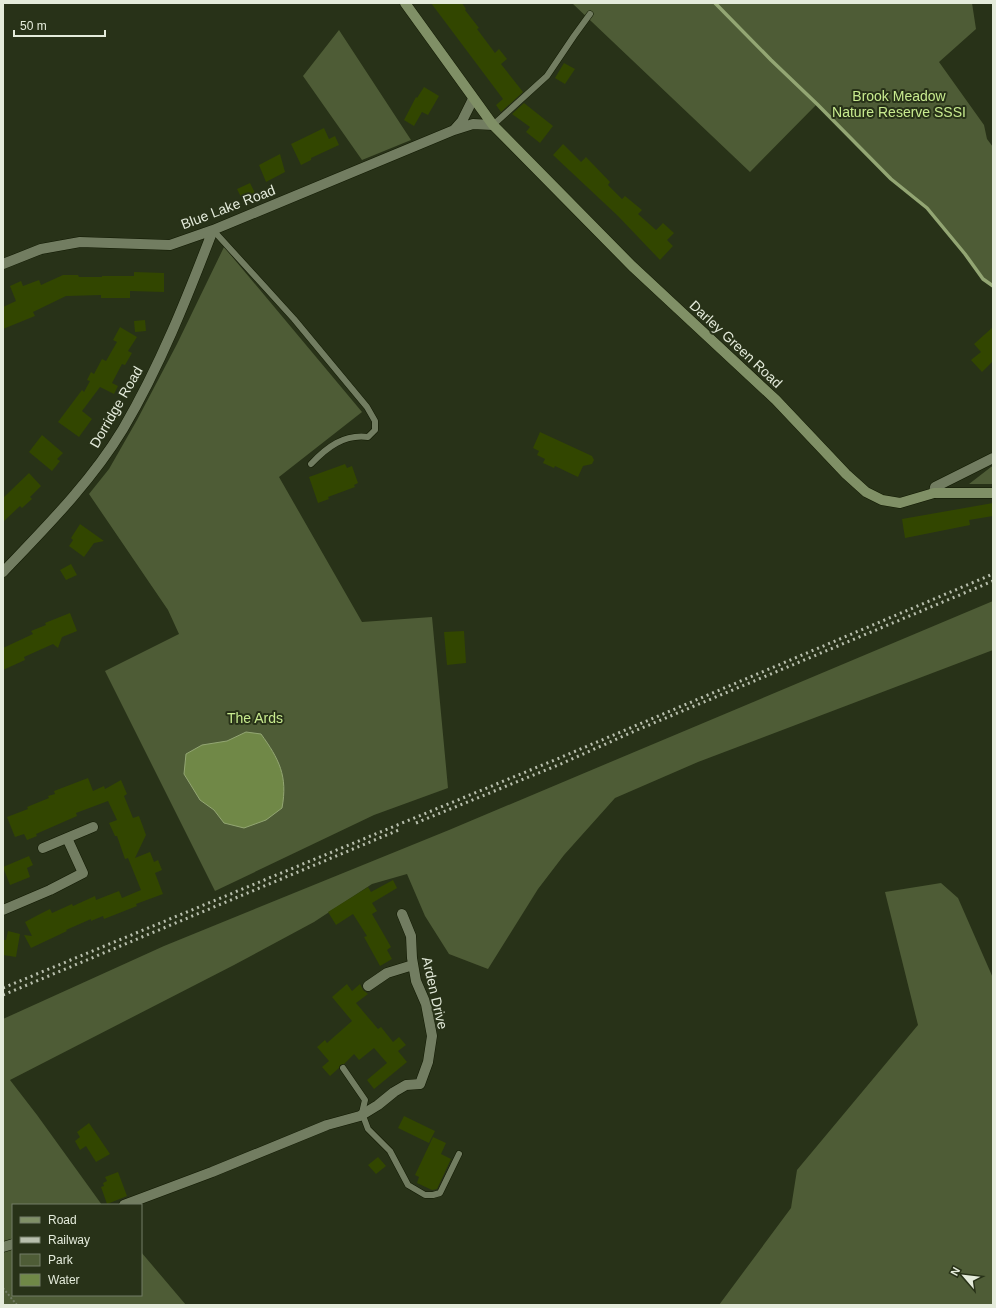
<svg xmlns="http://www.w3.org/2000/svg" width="996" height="1308" font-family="Helvetica,sans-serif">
<rect width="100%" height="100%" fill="#283218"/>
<!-- green -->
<path fill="#4e5c36" d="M 572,3 L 972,3 L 976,29 L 939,62 L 984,125 L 987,139 L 993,147 L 993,286 L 983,279 L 965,254 L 927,208 L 891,179 L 817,104 L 750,172 Z
M 339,30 L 411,140 L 362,160 L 303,76 Z
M 224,247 L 362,412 L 279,477 L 362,622 L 432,617 L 448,788 L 374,815 L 215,891 L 105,671 L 179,634 L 168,610 L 89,494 L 109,469 L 137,420 L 177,344 Z
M 993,466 L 993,484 L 969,484 L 991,467 Z
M 993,601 L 993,650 L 698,762 L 615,798 L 564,855 L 538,889 L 488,969 L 449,954 L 425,916 L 407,874 L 372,884 L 314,922 L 234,965 L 10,1080 L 37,1115 L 102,1205 L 13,1205 L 13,1295 L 141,1295 L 141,1252 L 186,1305 L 3,1305 L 3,1019 L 164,946 L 449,830 Z
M 941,883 L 958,898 L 993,978 L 993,1305 L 719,1305 L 791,1208 L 797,1170 L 918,1025 L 885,892 Z"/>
<!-- water -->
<path fill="#708847" stroke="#93a673" d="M 246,732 L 261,734 C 279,759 288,776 282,808 L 266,820 L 244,828 L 224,823 L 214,810 L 200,800 L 184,774 L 186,754 L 202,745 L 227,741 Z"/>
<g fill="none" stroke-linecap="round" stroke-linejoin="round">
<!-- stream -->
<path stroke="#93a673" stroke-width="3.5" d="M 715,3 L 771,60 L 817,104 L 891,179 L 927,208 L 965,254 L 983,279 L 993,286"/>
</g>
<!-- building -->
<path fill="#324600" d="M 431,3 L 462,3 L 466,9 L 465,10 L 479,28 L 477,29 L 495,53 L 499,49 L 507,59 L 501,64 L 523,92 L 501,112 L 496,105 L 503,99 Z
M 564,63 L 575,69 L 565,84 L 555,78 Z
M 424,87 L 439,96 L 428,115 L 422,112 L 414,126 L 404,120 L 416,97 L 417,98 Z
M 524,103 L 553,126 L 540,143 L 526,132 L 530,127 L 512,114 Z
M 324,128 L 329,139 L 335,136 L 339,145 L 311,158 L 311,160 L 301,165 L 291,144 Z
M 563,144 L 581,162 L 586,157 L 610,182 L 608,185 L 622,199 L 625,196 L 642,210 L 638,214 L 656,230 L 663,223 L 674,233 L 667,240 L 673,246 L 660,260 L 618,216 L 553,155 Z
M 280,154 L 285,172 L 266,182 L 259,165 Z
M 250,183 L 255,193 L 242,199 L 237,189 Z
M 134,272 L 164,273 L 164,292 L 130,291 L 130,298 L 101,298 L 101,295 L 66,296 L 33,312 L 35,316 L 3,329 L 3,307 L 16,301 L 10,286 L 21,281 L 23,286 L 39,280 L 41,285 L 63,275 L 78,275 L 79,277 L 102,277 L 102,276 L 134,276 Z
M 145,320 L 146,331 L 135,332 L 134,321 Z
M 120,327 L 137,337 L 128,351 L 132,353 L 125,365 L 122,364 L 112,383 L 118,386 L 114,394 L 100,387 L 82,411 L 92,419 L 79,437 L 58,422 L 82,390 L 84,392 L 90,381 L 87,380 L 91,372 L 94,374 L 102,359 L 106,361 L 117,342 L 113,340 Z
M 993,327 L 993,361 L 982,372 L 971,360 L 981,352 L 974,344 Z
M 540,432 L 592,456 L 594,460 L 592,464 L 583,466 L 578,477 L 555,466 L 554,468 L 543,463 L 545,459 L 537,455 L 539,451 L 533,448 Z
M 42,435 L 63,453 L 57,459 L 60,461 L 52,471 L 29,452 Z
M 345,464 L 347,468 L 352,466 L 358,483 L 354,485 L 355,487 L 328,497 L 329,499 L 318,503 L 309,477 Z
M 29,473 L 41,486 L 30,497 L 32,499 L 22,508 L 20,506 L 3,522 L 3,498 Z
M 993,503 L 993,516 L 969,520 L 970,525 L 905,538 L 902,519 Z
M 80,524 L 104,541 L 94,543 L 84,557 L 69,546 L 73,540 L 71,538 Z
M 71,564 L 77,575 L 66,580 L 60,570 Z
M 70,613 L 77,631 L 62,637 L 58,648 L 53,644 L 24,657 L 25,660 L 3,670 L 3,648 L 33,634 L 31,631 L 46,625 L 45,623 Z
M 464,631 L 466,663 L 447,665 L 444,632 Z
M 88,778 L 93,791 L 104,786 L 105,789 L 121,780 L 127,794 L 124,796 L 133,818 L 139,816 L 146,835 L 135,858 L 150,852 L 154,862 L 158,860 L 162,870 L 155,873 L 163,894 L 136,904 L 137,906 L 104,919 L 103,916 L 91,921 L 91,919 L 66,930 L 67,931 L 31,948 L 24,935 L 32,936 L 25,922 L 38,915 L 50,909 L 52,913 L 72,904 L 73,906 L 95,896 L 96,900 L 119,891 L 122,898 L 141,890 L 128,858 L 125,859 L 117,836 L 115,836 L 109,823 L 117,820 L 108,801 L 76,813 L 77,816 L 36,834 L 37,836 L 27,840 L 24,834 L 15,837 L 7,817 L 28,809 L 27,807 L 49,798 L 48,796 L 55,794 L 54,791 Z
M 29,856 L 33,865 L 27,868 L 30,877 L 10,885 L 3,867 Z
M 393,880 L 397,888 L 372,903 L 377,911 L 372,914 L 391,947 L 387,950 L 392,959 L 380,966 L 364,937 L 367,936 L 353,914 L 336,925 L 328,912 L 368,887 L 371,892 Z
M 8,931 L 20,934 L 16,957 L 3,955 L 3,940 L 6,940 Z
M 347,984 L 352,991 L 360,984 L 363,990 L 368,994 L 356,1003 L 378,1029 L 381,1027 L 393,1042 L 399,1037 L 406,1045 L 398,1051 L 407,1062 L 374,1089 L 367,1080 L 387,1063 L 374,1048 L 359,1060 L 354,1054 L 344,1064 L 340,1065 L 339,1068 L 330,1076 L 322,1067 L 329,1061 L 317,1047 L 325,1040 L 327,1043 L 352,1021 L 332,997 Z
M 404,1116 L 435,1131 L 429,1143 L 398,1128 Z
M 89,1123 L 110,1154 L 96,1162 L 86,1146 L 80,1150 L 75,1141 L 80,1137 L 77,1132 Z
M 433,1137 L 446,1143 L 441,1154 L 451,1159 L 437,1189 L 432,1190 L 417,1183 L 419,1177 L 415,1175 Z
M 378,1157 L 386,1166 L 376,1174 L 368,1165 Z
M 118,1172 L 127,1196 L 107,1204 L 101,1187 L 104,1186 L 103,1183 L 107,1181 L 105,1177 Z"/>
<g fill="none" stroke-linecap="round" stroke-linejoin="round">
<!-- lane casing -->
<g stroke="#111902" stroke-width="7">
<path id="lane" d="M 493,125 L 547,76 L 574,36 L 590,14
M 213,230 L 294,319 L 367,407 L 375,421 L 375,430 L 368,437 C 344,434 327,447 311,464
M 343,1068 L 365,1100 L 362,1113 L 368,1129 L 390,1151 L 408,1185 L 425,1195 L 433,1195 L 440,1193 L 459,1154"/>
</g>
<!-- street casing -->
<g stroke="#111902" stroke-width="11">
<path id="street" d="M 454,130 L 462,121 L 473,99
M 3,264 L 41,249 L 80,242 L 170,245 L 213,230 L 454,130 L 473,124 L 493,125
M 934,493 L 935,487 L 993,458
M 3,572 C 46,527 91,482 123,429 C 160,366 187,298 213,230
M 43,848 L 93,827
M 3,910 L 50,890 L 83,873 L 67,838
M 368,986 L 387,973 L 413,965
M 124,1205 L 212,1172 L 327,1125 L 360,1116 L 378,1105 L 394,1092 L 406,1085 L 420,1084 L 428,1062 L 432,1036 L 426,1004 L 416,981 L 412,958 L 411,936 L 402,914
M 3,1247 L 13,1244"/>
</g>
<!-- secondary casing -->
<g stroke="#111902" stroke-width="11">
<path id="secondary" d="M 405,3 L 493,125 L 632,266 L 776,400 L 846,474 L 866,492 L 882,500 L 900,503 L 934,493 L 993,493"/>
</g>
<!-- path -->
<path stroke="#717a63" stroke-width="2" stroke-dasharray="2 2" stroke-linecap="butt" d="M 3,1288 L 17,1305"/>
<!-- lane -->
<use href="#lane" stroke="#727d61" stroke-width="6"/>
<!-- street -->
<use href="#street" stroke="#727d61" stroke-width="10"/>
<!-- secondary -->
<use href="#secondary" stroke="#809066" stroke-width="10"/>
<!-- rail -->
<path stroke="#b8bfad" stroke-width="3" stroke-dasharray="2 4" stroke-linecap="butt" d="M 416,823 L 563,763 L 637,730 L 993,581
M 3,988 L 557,759 L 993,574
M 3,995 L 401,829"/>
</g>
<g text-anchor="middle" stroke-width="4" stroke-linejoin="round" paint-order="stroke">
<!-- park labels -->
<g font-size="14" fill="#c8eb8f" stroke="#283218">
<text x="899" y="101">Brook Meadow<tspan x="899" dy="16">Nature Reserve SSSI</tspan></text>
<text x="255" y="723">The Ards</text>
</g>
<!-- street labels -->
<g font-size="14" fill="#e4ebdb" stroke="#283218">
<text transform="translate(228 207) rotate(-21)" y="5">Blue Lake Road</text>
<text transform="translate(736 344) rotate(43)" y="5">Darley Green Road</text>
<text transform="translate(116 407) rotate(-60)" y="5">Dorridge Road</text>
<text transform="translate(435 993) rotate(77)" y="5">Arden Drive</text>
</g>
</g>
<!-- border -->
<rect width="996" height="1308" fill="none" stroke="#e4ebdb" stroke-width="8"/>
<!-- legend -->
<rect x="12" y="1204" width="130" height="92" fill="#283218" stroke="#737c66"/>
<rect x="20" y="1217" width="20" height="6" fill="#809066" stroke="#737c66"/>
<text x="48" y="1224" font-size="12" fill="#e4ebdb">Road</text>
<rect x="20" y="1237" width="20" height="6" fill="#b8bfad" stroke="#737c66"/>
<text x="48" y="1244" font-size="12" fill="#e4ebdb">Railway</text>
<rect x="20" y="1254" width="20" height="12" fill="#4e5c36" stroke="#737c66"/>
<text x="48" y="1264" font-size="12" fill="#e4ebdb">Park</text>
<rect x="20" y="1274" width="20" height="12" fill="#708847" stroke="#737c66"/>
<text x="48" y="1284" font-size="12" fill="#e4ebdb">Water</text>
<!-- north arrow -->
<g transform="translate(964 1276) rotate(298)" stroke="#283218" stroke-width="3" paint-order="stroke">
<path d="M0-3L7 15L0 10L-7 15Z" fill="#e4ebdb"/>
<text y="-6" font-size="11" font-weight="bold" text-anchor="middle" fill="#e4ebdb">N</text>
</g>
<!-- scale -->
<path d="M14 30v6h91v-6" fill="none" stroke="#e4ebdb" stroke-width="2"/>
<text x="20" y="30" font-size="12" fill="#e4ebdb" stroke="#283218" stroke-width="3" paint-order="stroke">50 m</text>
</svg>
